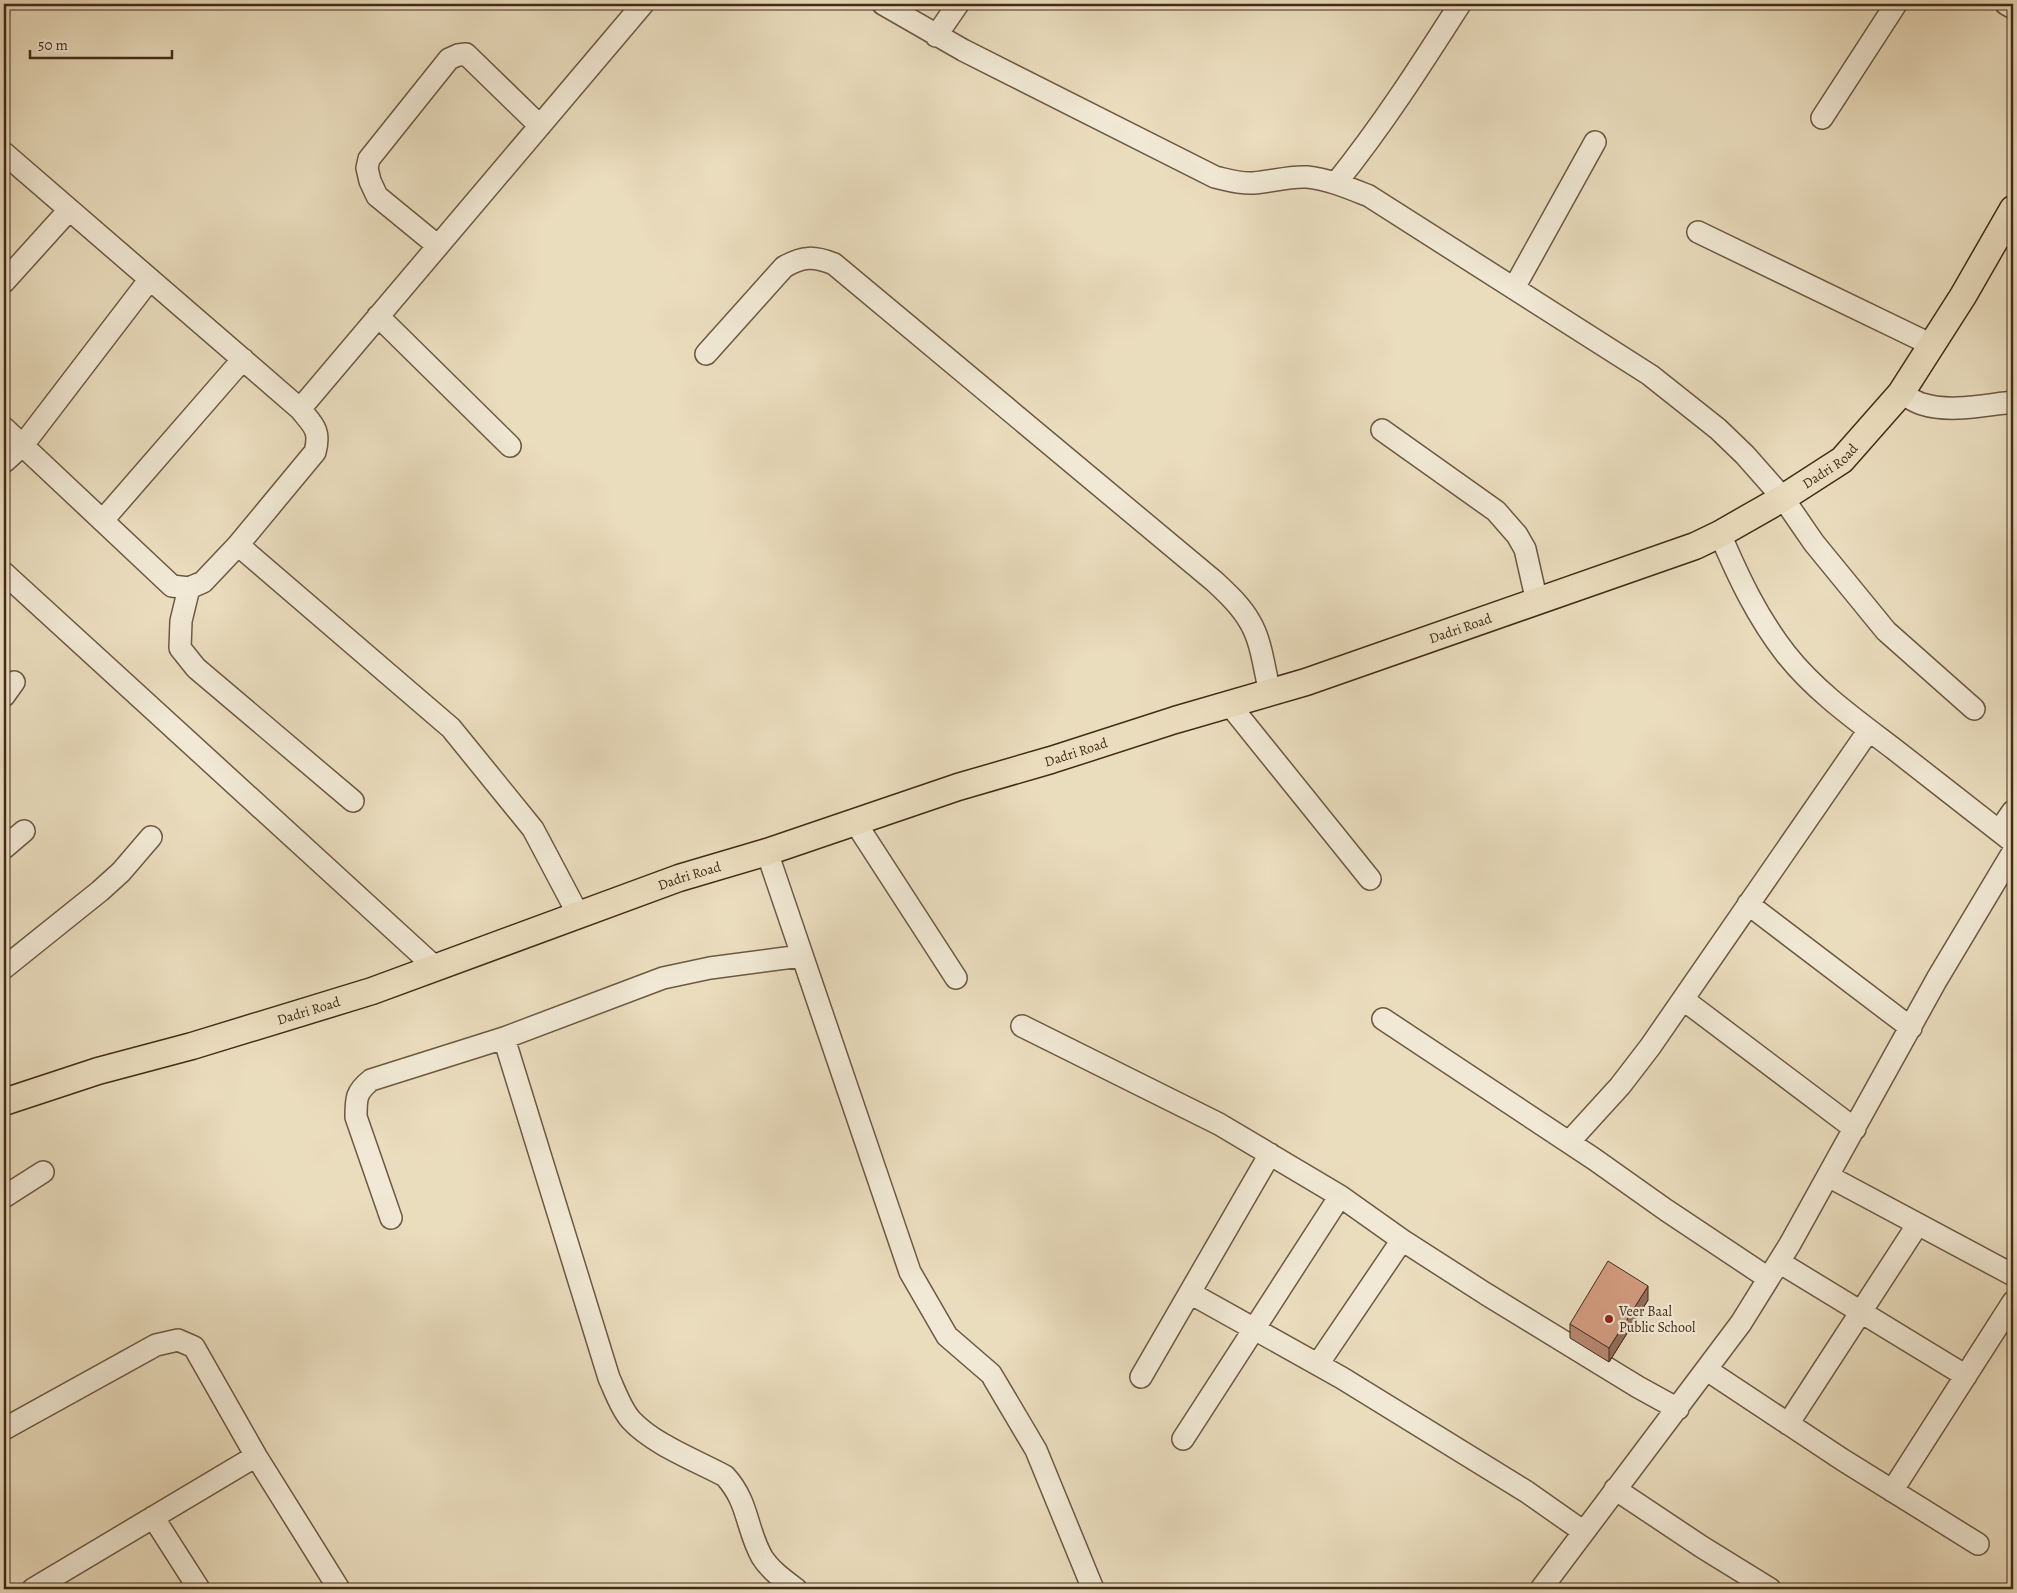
<svg xmlns="http://www.w3.org/2000/svg" width="2017" height="1593" font-family="Alegreya,serif">
<rect width="100%" height="100%" fill="#eaddbe"/>
<filter id="stains"><feTurbulence type="fractalNoise" baseFrequency=".004" numOctaves="4"/><feColorMatrix values="0 0 0 0 .2 0 0 0 0 .09 0 0 0 0 .02 0 0 0 .5 -.17"/></filter>
<radialGradient id="worn" r=".72"><stop offset=".6" stop-color="#630" stop-opacity="0"/><stop offset="1" stop-color="#630" stop-opacity=".3"/></radialGradient>
<g fill="none" stroke-linecap="round" stroke-linejoin="round">
<!-- minor casing -->
<g stroke="#6d5842" stroke-width="24">
<path id="minor" d="M 883,4 L 963,50 L 1215,177 C 1228,180 1240,184 1253,183 C 1271,182 1287,176 1307,177 C 1328,179 1349,188 1369,196 L 1650,375 L 1718,429 L 1745,455 L 1783,498 L 1814,543 L 1886,631 L 1974,709
M 2006,4 L 2013,8
M 936,36 L 958,4
M 1822,118 L 1896,4
M 4,153 L 300,409 C 313,425 321,430 315,452 L 238,545 L 203,582 L 189,588 L 172,586 L 4,428
M 1336,183 C 1382,126 1421,65 1460,4
M 1698,232 L 1932,345
M 438,246 L 377,196 L 370,181 L 367,168 L 369,159 L 449,59 L 458,55 L 466,54 L 540,126
M 4,282 L 69,210
M 1514,288 L 1595,142
M 378,316 L 510,446
M 706,354 L 784,267 C 803,256 814,256 834,264 L 1214,581 C 1227,593 1241,606 1250,622 C 1262,642 1264,670 1270,692
M 1901,393 C 1908,397 1915,402 1922,404 C 1950,413 1984,405 2013,402
M 300,409 L 643,4
M 1382,430 L 1496,511 L 1517,535 L 1525,549 L 1537,602
M 4,462 L 23,445 L 150,279
M 103,520 L 243,359
M 1720,534 C 1738,576 1757,617 1786,654 C 1815,691 1856,720 1894,749 C 1934,780 1973,811 2013,842
M 238,545 L 451,728 L 533,829 L 579,916
M 4,573 L 436,968
M 189,588 L 181,621 L 180,648 L 196,668 L 353,801
M 4,696 L 14,682
M 1229,704 L 1370,879
M 855,822 L 956,978
M 1999,831 L 2013,811
M 4,848 L 24,831
M 767,852 L 910,1272 L 947,1336 L 991,1374 L 1036,1450 L 1093,1589
M 1748,904 L 1911,1028
M 4,968 L 100,891 L 121,872 L 151,837
M 1684,1000 L 1855,1129
M 1383,1019 L 1594,1159 L 1666,1210 L 1768,1278
M 1022,1026 L 1219,1124 L 1340,1196 L 1402,1240 L 1486,1294 L 1638,1387 L 1678,1409
M 504,1038 L 609,1378 C 615,1391 621,1409 631,1420 C 653,1444 695,1460 725,1476 C 749,1502 746,1529 762,1557 C 770,1570 784,1580 796,1589
M 1569,1142 L 1620,1086 L 1650,1047 L 1869,730
M 1828,1176 L 2013,1275
M 4,1197 L 43,1172
M 391,1218 L 356,1117 C 356,1098 356,1092 371,1080 L 504,1038 L 663,978 L 710,968 L 801,956
M 1779,1262 L 1966,1376
M 1190,1293 L 1342,1378 L 1527,1492 L 1584,1532
M 1318,1364 L 1402,1240
M 1707,1370 L 1843,1460 L 1978,1544
M 1141,1377 L 1270,1154
M 1788,1424 L 1918,1224
M 4,1429 L 156,1345 L 178,1340 L 194,1347 L 256,1456 L 339,1589
M 1183,1439 L 1340,1196
M 1615,1489 L 1702,1547 L 1770,1589
M 1892,1491 L 2013,1302
M 153,1517 L 199,1589
M 33,1589 L 256,1456
M 1541,1589 L 1741,1323 L 1790,1244 L 1937,979 L 2013,852"/>
</g>
<!-- major casing -->
<g stroke="#432b18" stroke-width="29">
<g id="major">
<path id="s1" d="M 4,1102 L 98,1071 L 192,1046 L 372,991 L 679,878 L 767,852 L 958,787 L 1051,760 L 1175,720 L 1306,682 L 1695,546 L 1720,534 L 1783,498 L 1842,460 L 1901,393 L 1963,296 L 2013,209"/>
</g>
</g>
<!-- minor -->
<use href="#minor" stroke="#f1e9d5" stroke-width="21"/>
<!-- major -->
<use href="#major" stroke="#eaddbe" stroke-width="26"/>
</g>
<!-- wall -->
<path fill="#b5866e" stroke="#432b18" d="M 1648,1300 L 1609,1362 L 1570,1338 L 1570,1324 Z"/>
<!-- shaded-wall -->
<path fill="#946d5a" stroke="#432b18" d="M 1648,1286 L 1648,1300 L 1609,1362 L 1609,1348 Z"/>
<!-- building -->
<path fill="#d39c80" stroke="#432b18" d="M 1608,1261 L 1648,1286 L 1609,1348 L 1570,1324 Z"/>
<!-- markers -->
<circle fill="#8f2418" stroke="#f1e9d5" stroke-width="2" cx="1609" cy="1319" r="5"/>
<g text-anchor="middle" stroke-width="4.5" stroke-linejoin="round" paint-order="stroke">
<!-- street labels -->
<g font-size="14" fill="#432b18" stroke="#f1e9d5">
<text dy="5" stroke="none"><textPath href="#s1" startOffset="1938">Dadri Road</textPath></text>
<text dy="5" stroke="none"><textPath href="#s1" startOffset="1532">Dadri Road</textPath></text>
<text dy="5" stroke="none"><textPath href="#s1" startOffset="1128">Dadri Road</textPath></text>
<text dy="5" stroke="none"><textPath href="#s1" startOffset="722">Dadri Road</textPath></text>
<text dy="5" stroke="none"><textPath href="#s1" startOffset="318">Dadri Road</textPath></text>
</g>
<!-- poi labels -->
<g font-size="14" fill="#432b18" stroke="#f1e9d5" text-anchor="start">
<text x="1619" y="1316">Veer Baal<tspan x="1619" dy="16">Public School</tspan></text>
</g>
</g>
<!-- margin -->
<rect width="2017" height="1593" fill="none" stroke="#eaddbe" stroke-width="20"/>
<rect x="5" y="5" width="2007" height="1583" fill="none" stroke="#432b18" stroke-width="2.5"/>
<rect x="10" y="10" width="1997" height="1573" fill="none" stroke="#432b18"/>
<!-- scale -->
<path d="M30 50v8h142v-8" fill="none" stroke="#432b18" stroke-width="2.5"/>
<text x="38" y="50" font-size="15" fill="#432b18" stroke="#f1e9d5" stroke-width="4" paint-order="stroke">50 m</text>
<rect width="100%" height="100%" filter="url(#stains)"/>
<rect width="100%" height="100%" fill="url(#worn)"/>
</svg>
